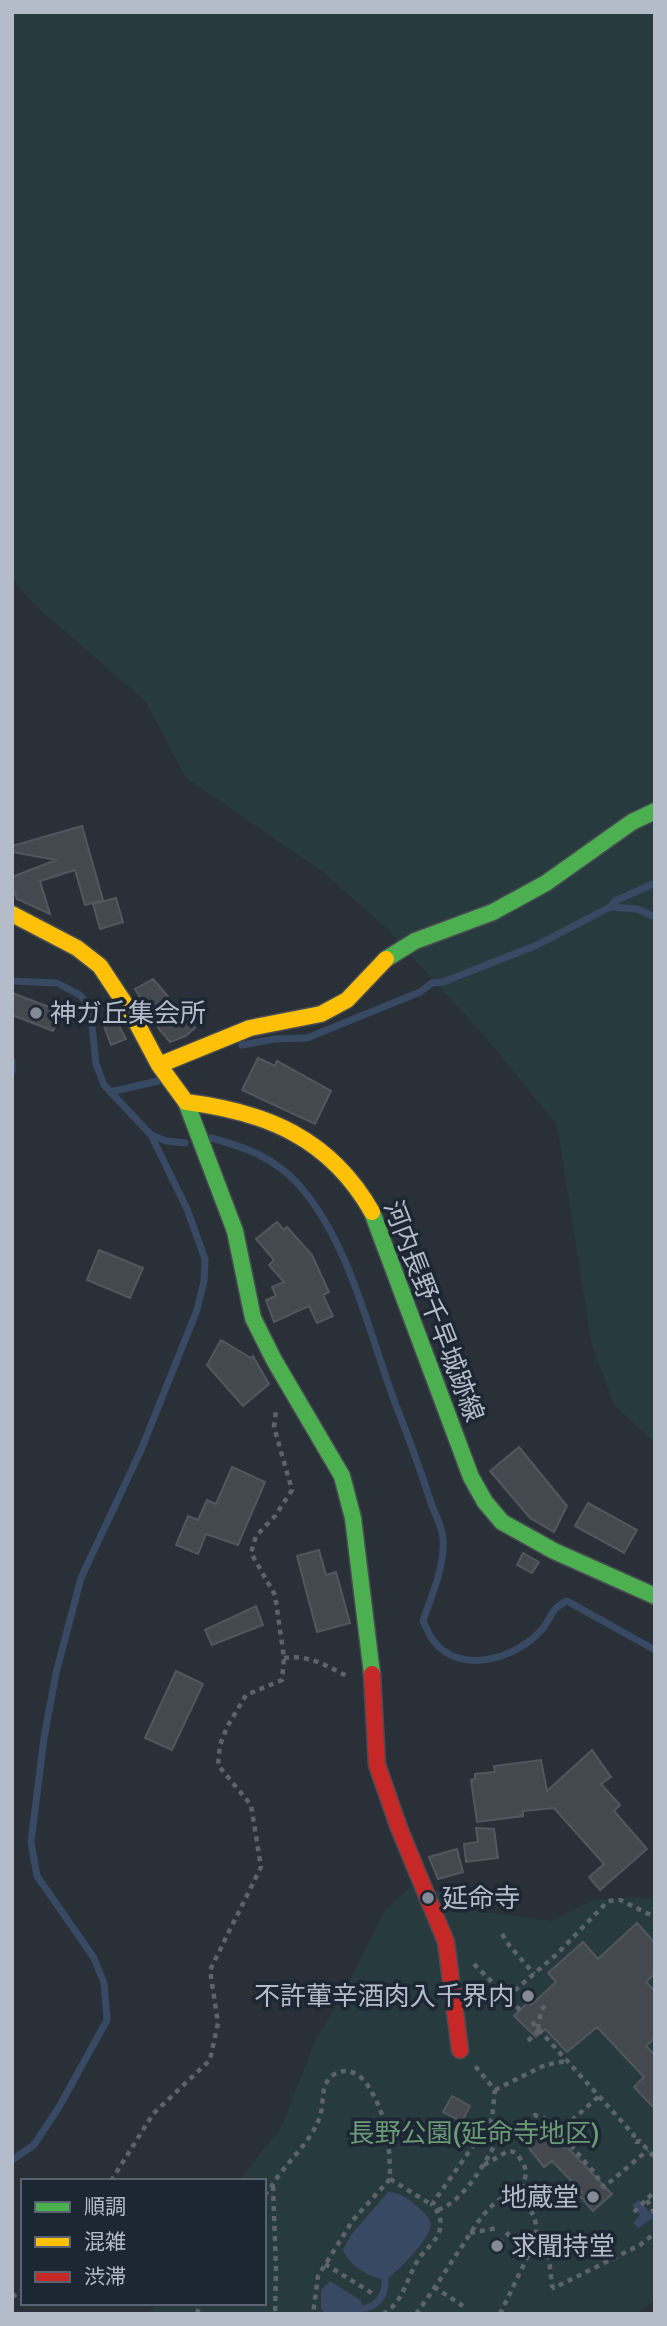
<svg xmlns="http://www.w3.org/2000/svg" width="667" height="2326" font-family="Signika,'Noto Sans JP',sans-serif">
<rect width="100%" height="100%" fill="#2a3038"/>
<!-- green -->
<path fill="#273a3e" d="M 12,12 L 655,12 L 655,1443 L 614,1405 L 592,1345 L 557,1125 L 487,1039 L 386,928 L 322,871 L 186,778 L 145,701 L 36,606 L 12,579 Z
M 410,1887 L 443,1892 L 474,1911 L 552,1921 L 593,1900 L 631,1897 L 655,1899 L 655,2301 L 635,2314 L 149,2314 L 156,2303 L 264,2303 L 264,2181 L 239,2181 L 282,2126 L 314,2043 L 342,1996 L 385,1910 Z"/>
<!-- water -->
<path fill="#384963" d="M 388,2192 C 397,2192 406,2197 413,2203 C 419,2208 430,2216 431,2224 C 431,2238 396,2274 385,2280 C 368,2276 350,2267 343,2250 L 351,2235 Z
M 639,2200 L 654,2217 L 638,2228 L 633,2223 L 640,2215 L 632,2205 Z
M 330,2281 L 360,2300 L 362,2304 L 358,2314 L 326,2314 L 321,2309 L 321,2290 Z"/>
<g fill="none" stroke-linecap="round" stroke-linejoin="round">
<!-- stream -->
<path stroke="#384963" stroke-width="7" d="M 610,907 L 615,901 L 655,883
M 12,981 L 57,983 L 80,995 L 90,1007 L 96,1064 L 104,1085 L 151,1135 L 187,1209 L 205,1259 L 204,1281 L 197,1310 L 141,1450 L 81,1578 L 56,1673 L 44,1738 L 31,1842 L 37,1876 L 94,1958 L 104,1983 L 107,2020 L 59,2107 L 34,2145 L 12,2160
M 242,1045 L 274,1039 L 307,1038 L 420,992 L 432,983 L 443,982 L 537,945 L 610,907 L 637,909 L 655,917
M 12,1061 L 12,1071
M 110,1092 L 158,1081
M 152,1135 L 166,1141 L 185,1143
M 211,1138 C 245,1147 275,1158 299,1185 C 351,1244 369,1335 397,1408 C 409,1439 421,1471 431,1503 C 435,1514 442,1527 443,1538 C 445,1567 432,1594 423,1621 C 426,1627 429,1635 433,1640 C 459,1677 519,1658 543,1628 C 553,1615 550,1609 567,1601 L 655,1650
M 361,2309 C 377,2307 386,2296 385,2280"/>
</g>
<!-- building -->
<path fill="#444950" stroke="#52575f" stroke-width="2" d="M 82,826 L 103,900 L 85,905 L 75,870 L 40,881 L 50,914 L 17,899 L 12,886 L 12,877 L 56,860 L 12,852 L 12,846 Z
M 116,898 L 123,922 L 100,929 L 93,904 Z
M 153,979 L 195,1028 L 186,1036 L 170,1042 L 159,1029 L 135,989 Z
M 12,993 L 57,1010 L 58,1019 L 53,1031 L 12,1015 Z
M 115,1018 L 126,1039 L 111,1045 L 103,1023 Z
M 258,1058 L 275,1066 L 277,1061 L 331,1091 L 315,1124 L 242,1090 Z
M 277,1222 L 284,1230 L 287,1227 L 312,1255 L 329,1292 L 323,1295 L 333,1316 L 317,1323 L 309,1306 L 274,1322 L 266,1300 L 276,1296 L 272,1287 L 284,1282 L 269,1265 L 274,1260 L 256,1239 Z
M 99,1250 L 143,1268 L 130,1298 L 87,1280 Z
M 221,1340 L 251,1358 L 253,1356 L 269,1384 L 243,1406 L 207,1365 Z
M 519,1447 L 567,1506 L 554,1532 L 530,1518 L 490,1471 Z
M 232,1467 L 265,1482 L 238,1545 L 206,1534 L 198,1554 L 176,1545 L 188,1516 L 198,1520 L 207,1500 L 216,1504 Z
M 588,1503 L 637,1530 L 624,1553 L 575,1526 Z
M 319,1550 L 326,1575 L 336,1572 L 350,1623 L 317,1632 L 297,1556 Z
M 523,1553 L 539,1562 L 532,1573 L 517,1565 Z
M 256,1606 L 263,1625 L 212,1645 L 205,1630 Z
M 176,1671 L 203,1684 L 172,1750 L 145,1738 Z
M 592,1750 L 611,1777 L 601,1784 L 620,1805 L 614,1811 L 647,1849 L 600,1890 L 589,1877 L 604,1864 L 554,1808 L 523,1811 L 523,1816 L 477,1822 L 471,1780 L 475,1779 L 475,1774 L 495,1772 L 494,1766 L 541,1760 L 547,1791 Z
M 476,1828 L 494,1829 L 498,1858 L 466,1862 L 464,1844 L 478,1842 Z
M 457,1849 L 463,1872 L 438,1879 L 429,1857 Z
M 637,1923 L 655,1943 L 655,1973 L 646,1982 L 655,1991 L 655,2038 L 646,2046 L 655,2055 L 655,2109 L 634,2087 L 644,2077 L 597,2027 L 567,2052 L 545,2029 L 536,2037 L 514,2016 L 528,2002 L 531,2005 L 556,1982 L 548,1973 L 583,1942 L 598,1959 Z
M 452,2096 L 470,2106 L 462,2122 L 443,2112 Z
M 541,2126 L 550,2137 L 556,2132 L 567,2147 L 612,2194 L 593,2211 L 579,2195 L 582,2192 L 552,2161 L 544,2167 L 523,2141 Z"/>
<g fill="none" stroke-linecap="round" stroke-linejoin="round">
<!-- fast casing -->
<g stroke="#484c53" stroke-width="19">
<path id="fast" d="M 386,959 L 415,941 L 493,912 L 546,883 L 632,822 L 655,811
M 186,1102 L 235,1231 L 253,1318 L 274,1360 L 342,1476 L 353,1518 L 372,1674
M 372,1212 L 471,1477 L 485,1502 L 502,1522 L 554,1551 L 655,1596"/>
</g>
<!-- slow casing -->
<g stroke="#484c53" stroke-width="19">
<path id="slow" d="M 12,914 L 77,948 L 100,966 L 133,1016 L 159,1065 L 186,1102
M 159,1065 L 250,1028 L 321,1014 L 347,1000 L 386,959
M 186,1102 C 266,1112 330,1138 372,1212"/>
</g>
<!-- jam casing -->
<g stroke="#484c53" stroke-width="19">
<path id="jam" d="M 372,1674 L 377,1765 L 399,1828 L 446,1942 L 460,2050"/>
</g>
<!-- path -->
<path stroke="#5d636a" stroke-width="4.5" stroke-dasharray="5 5" stroke-linecap="butt" d="M 284,1658 C 308,1654 327,1666 347,1676
M 502,1934 L 509,1945 L 534,1974
M 474,1964 L 520,2010
M 507,1997 L 557,1954 L 608,1901 L 620,1900 L 655,1917
M 532,2022 L 634,2135 L 633,2138 L 636,2142 L 640,2141 L 655,2158
M 538,2029 L 541,2010 L 546,2005
M 528,2041 L 539,2030
M 495,2090 L 545,2065 L 567,2061
M 598,2097 L 559,2132 L 593,2171 L 604,2187 L 648,2150
M 484,2165 L 508,2151 C 515,2151 517,2154 521,2160 C 532,2177 520,2181 521,2196 C 521,2203 526,2205 530,2210 C 537,2219 537,2230 535,2241 L 549,2258 L 552,2286 L 554,2288 L 640,2245 L 655,2233
M 390,2179 L 432,2205
M 111,2181 L 153,2114 L 210,2060 L 218,2023 L 210,1970 L 261,1867 L 251,1805 L 218,1765 L 220,1745 L 227,1727 L 246,1695 L 282,1680 L 284,1658 L 275,1595 L 251,1553 L 256,1536 L 275,1516 L 292,1490 L 274,1427 L 276,1410
M 273,2186 L 276,2269 L 275,2314
M 264,2195 C 271,2189 274,2181 280,2174 C 294,2155 313,2138 320,2116 C 325,2102 319,2087 332,2076 C 346,2065 361,2074 368,2086 C 387,2115 390,2145 390,2179 L 353,2220 L 318,2276 L 313,2314
M 647,2200 L 655,2215
M 438,2210 C 469,2198 489,2154 506,2126 L 515,2126 L 535,2115 L 544,2118 L 559,2132
M 634,2212 L 655,2191
M 470,2233 L 497,2228
M 499,2243 L 510,2232
M 325,2264 L 375,2295
M 434,2287 L 463,2306
M 12,2297 L 23,2290
M 197,2314 L 200,2303
M 383,2314 C 404,2302 406,2279 418,2260 C 424,2250 437,2242 440,2229 C 442,2220 439,2211 432,2205 L 435,2200 L 492,2119 L 495,2090 L 475,2066
M 416,2314 C 430,2295 443,2275 456,2255 C 471,2235 490,2192 520,2194
M 500,2314 L 535,2241"/>
<!-- fast -->
<use href="#fast" stroke="#4caf50" stroke-width="16"/>
<!-- slow -->
<use href="#slow" stroke="#ffc107" stroke-width="16"/>
<!-- jam -->
<use href="#jam" stroke="#c62828" stroke-width="16"/>
</g>
<!-- markers -->
<g fill="#848b96" stroke="#1d2633" stroke-width="2.5">
<circle cx="36" cy="1013" r="7"/>
<circle cx="428" cy="1898" r="7"/>
<circle cx="528" cy="1996" r="7"/>
<circle cx="593" cy="2197" r="7"/>
<circle cx="497" cy="2246" r="7"/>
</g>
<g text-anchor="middle" stroke-width="7" stroke-linejoin="round" paint-order="stroke">
<!-- poi labels -->
<g font-size="26" fill="#b4bcc9" stroke="#1d2633" text-anchor="start">
<text x="50" y="1022">神ガ丘集会所</text>
<text x="442" y="1907">延命寺</text>
<text x="514" y="2005" text-anchor="end">不許葷辛酒肉入千界内</text>
<text x="579" y="2206" text-anchor="end">地蔵堂</text>
<text x="511" y="2255">求聞持堂</text>
</g>
<!-- street labels -->
<g font-size="26" fill="#b4bcc9" stroke="#1d2633">
<text transform="translate(434 1311) rotate(69)" y="9">河内長野千早城跡線</text>
</g>
<!-- park labels -->
<g font-size="26" fill="#6b9a76" stroke="#1d2633">
<text x="474" y="2142">長野公園(延命寺地区)</text>
</g>
</g>
<!-- border -->
<rect width="667" height="2326" fill="none" stroke="#b4bcc9" stroke-width="28"/>
<!-- legend -->
<rect x="21" y="2179" width="245" height="126" fill="#1d2633" stroke="#59626f" stroke-width="2"/>
<rect x="35" y="2202" width="35" height="10" fill="#4caf50" stroke="#59626f" stroke-width="2"/>
<text x="84" y="2214" font-size="21" fill="#b4bcc9">順調</text>
<rect x="35" y="2237" width="35" height="10" fill="#ffc107" stroke="#59626f" stroke-width="2"/>
<text x="84" y="2249" font-size="21" fill="#b4bcc9">混雑</text>
<rect x="35" y="2272" width="35" height="10" fill="#c62828" stroke="#59626f" stroke-width="2"/>
<text x="84" y="2284" font-size="21" fill="#b4bcc9">渋滞</text>
</svg>
